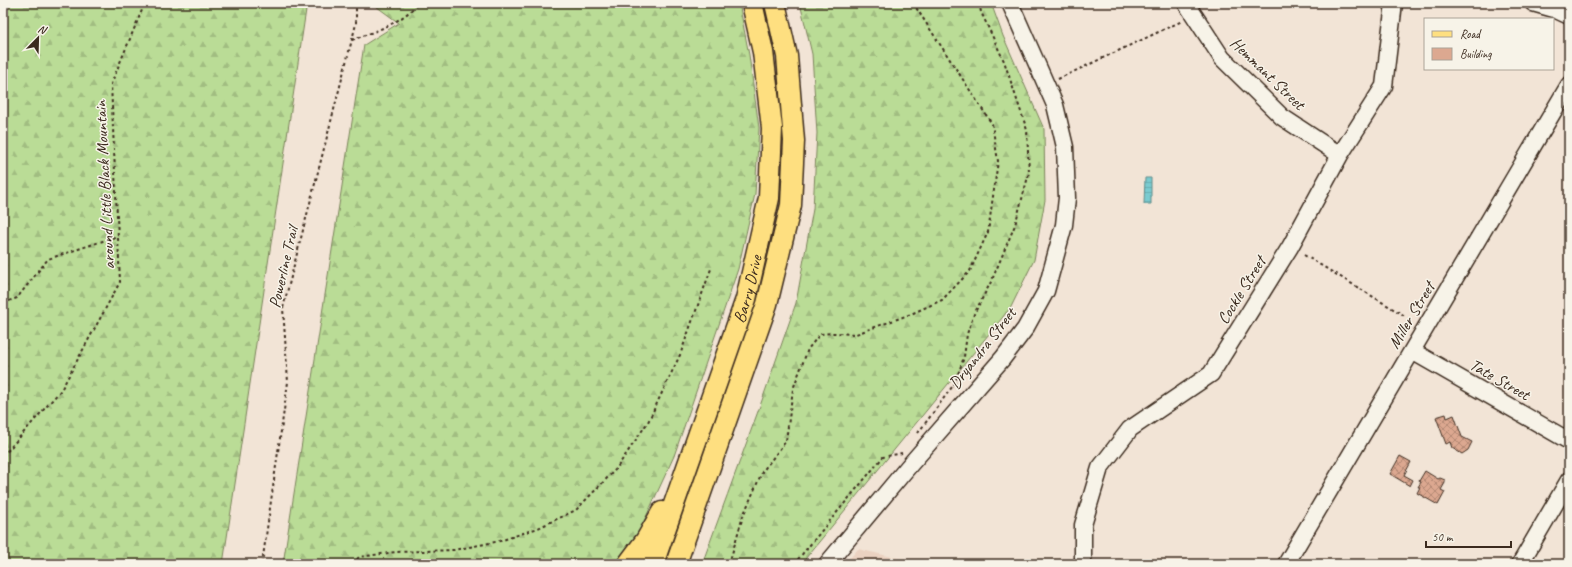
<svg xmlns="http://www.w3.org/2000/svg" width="1572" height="567" font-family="Caveat,sans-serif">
<defs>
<pattern id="forest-firs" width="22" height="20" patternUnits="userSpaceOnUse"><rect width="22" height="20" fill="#badc96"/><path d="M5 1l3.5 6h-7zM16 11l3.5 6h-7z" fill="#a1bd81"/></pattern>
<pattern id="water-rules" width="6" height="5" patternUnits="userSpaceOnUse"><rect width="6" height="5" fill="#7acbd0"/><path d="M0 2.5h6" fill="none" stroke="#6aaeb2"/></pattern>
<pattern id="building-cross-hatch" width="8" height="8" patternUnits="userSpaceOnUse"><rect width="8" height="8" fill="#dca890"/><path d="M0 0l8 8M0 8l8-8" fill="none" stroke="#b48975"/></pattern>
</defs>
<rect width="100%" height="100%" fill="#f2e4d6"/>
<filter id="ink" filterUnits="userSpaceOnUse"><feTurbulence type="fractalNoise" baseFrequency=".025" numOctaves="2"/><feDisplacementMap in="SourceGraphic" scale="8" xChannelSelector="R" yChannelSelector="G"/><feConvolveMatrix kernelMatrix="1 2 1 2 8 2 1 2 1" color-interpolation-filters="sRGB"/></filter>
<g filter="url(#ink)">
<!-- built -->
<path fill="#ebd2c1" d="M 858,549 L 922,564 L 845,564 Z"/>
<!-- forest -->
<path fill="url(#forest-firs)" stroke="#7a835a" d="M 3,3 L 307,3 L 223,564 L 3,564 Z
M 373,3 L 739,3 L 749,55 L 759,128 L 755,194 L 738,269 L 674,456 L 634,543 L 614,564 L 283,564 L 364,45 L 399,23 L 373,4 Z
M 800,3 L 991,3 L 1003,36 L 1044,129 L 1045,200 L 1034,260 L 1011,307 L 801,564 L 702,564 L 760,406 L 796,303 L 813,209 L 817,133 L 812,54 Z"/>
<!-- water -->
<path fill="url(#water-rules)" stroke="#618b89" d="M 1145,178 L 1151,178 L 1151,204 L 1144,204 Z"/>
<!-- building -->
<path fill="url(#building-cross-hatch)" stroke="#3b2a1e" d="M 1446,414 L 1447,418 L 1454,415 L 1462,437 L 1472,442 L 1468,450 L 1462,454 L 1452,448 L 1450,442 L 1446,444 L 1436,417 Z
M 1400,456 L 1411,462 L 1404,475 L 1413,480 L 1410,486 L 1390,474 Z
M 1425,471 L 1438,479 L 1440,478 L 1445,480 L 1445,483 L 1441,490 L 1445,492 L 1438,505 L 1417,493 L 1420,487 L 1418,487 L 1421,482 L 1419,481 Z"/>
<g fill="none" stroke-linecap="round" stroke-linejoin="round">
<!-- minor casing -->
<g stroke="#3b2a1e" stroke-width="19">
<path id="minor" d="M 1186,3 L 1222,58 L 1282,117 L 1340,155
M 1533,3 L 1554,9 L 1569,16
M 1412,351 L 1569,441
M 827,564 L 908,467 L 1003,358 L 1025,329 L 1046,291 L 1064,225 L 1067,198 L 1065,147 L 1055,105 L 1010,3
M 1083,564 L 1083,525 L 1100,468 L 1130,429 L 1211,374 L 1290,247 L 1340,155 L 1384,86 L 1394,3
M 1286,564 L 1569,85
M 1520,564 L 1569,480"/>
</g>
<!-- major casing -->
<g stroke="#3b2a1e" stroke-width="23">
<g id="major">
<path d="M 628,564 L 646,540 L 662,512"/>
<path id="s1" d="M 653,564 L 746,299 L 769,198 L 772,128 L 763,52 L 752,3"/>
<path d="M 676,564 L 767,304 L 791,205 L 794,141 L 787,56 L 775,3"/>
</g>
</g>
<!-- path -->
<path stroke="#3b2a1e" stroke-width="2" stroke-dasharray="3 3" stroke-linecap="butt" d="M 352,40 C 378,30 400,24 418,3
M 1058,79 L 1182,21
M 1304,255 L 1405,316
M 3,303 L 17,298 L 48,259 L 118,236
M 918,433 L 955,383 L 964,357 L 967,334 L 974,314 L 992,280 L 1015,225 L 1029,173 L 1027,130 L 1004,61 L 981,12 L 979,3
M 3,456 L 61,390 L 120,282 L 111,84 L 145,3
M 262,564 L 288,382 L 283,308 L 356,24 L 356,3
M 353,564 L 359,557 L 396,552 L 454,550 L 500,541 L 538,528 L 576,510 L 616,469 L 648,422 L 680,355 L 711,269
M 729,564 L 743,516 L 762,472 L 786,441 L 793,389 L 808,349 L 820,334 L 833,333 L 856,334 L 911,314 L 942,300 L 970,271 L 988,232 L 998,161 L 992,124 L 913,3
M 794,564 L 883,457 L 902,453"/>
<!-- minor -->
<use href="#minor" stroke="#f7f3e8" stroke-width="16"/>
<!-- major -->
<use href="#major" stroke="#fedf80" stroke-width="20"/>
</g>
</g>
<g text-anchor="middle" stroke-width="3" stroke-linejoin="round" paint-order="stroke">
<!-- street labels -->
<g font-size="17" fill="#3b2a1e" stroke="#f7f3e8">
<text transform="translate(1268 73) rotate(44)" y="6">Hemmant Street</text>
<text transform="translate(104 185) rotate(-93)" y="6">around Little Black Mountain</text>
<text transform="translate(283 267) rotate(-77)" y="6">Powerline Trail</text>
<text dy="6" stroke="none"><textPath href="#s1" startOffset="291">Barry Drive</textPath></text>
<text transform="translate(1241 290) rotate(-58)" y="6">Cockle Street</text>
<text transform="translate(1411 315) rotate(-59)" y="6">Miller Street</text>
<text transform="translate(982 348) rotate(-52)" y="6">Dryandra Street</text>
<text transform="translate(1500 379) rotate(30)" y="6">Tate Street</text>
</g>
</g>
<!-- margin -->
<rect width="1572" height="567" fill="none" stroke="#f7f3e8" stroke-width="16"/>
<rect x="8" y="8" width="1556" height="551" fill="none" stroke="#3b2a1e" stroke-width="1.5" filter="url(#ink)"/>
<!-- legend -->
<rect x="1424" y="18" width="130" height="52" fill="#f7f3e8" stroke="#aca397"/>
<rect x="1432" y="31" width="20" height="6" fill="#fedf80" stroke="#aca397"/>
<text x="1460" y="38" font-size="12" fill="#3b2a1e">Road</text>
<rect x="1432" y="48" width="20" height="12" fill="#dca890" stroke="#aca397"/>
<text x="1460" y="58" font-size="12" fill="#3b2a1e">Building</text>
<!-- north arrow -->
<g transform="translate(38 38) rotate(23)" stroke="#f7f3e8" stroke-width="3" paint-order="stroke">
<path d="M0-3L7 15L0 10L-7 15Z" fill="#3b2a1e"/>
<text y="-6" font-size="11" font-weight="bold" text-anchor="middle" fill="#3b2a1e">N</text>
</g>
<!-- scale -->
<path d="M1426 541v6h85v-6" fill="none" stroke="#3b2a1e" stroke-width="2"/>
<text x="1432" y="541" font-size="12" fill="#3b2a1e" stroke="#f7f3e8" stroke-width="3" paint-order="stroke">50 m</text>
</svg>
